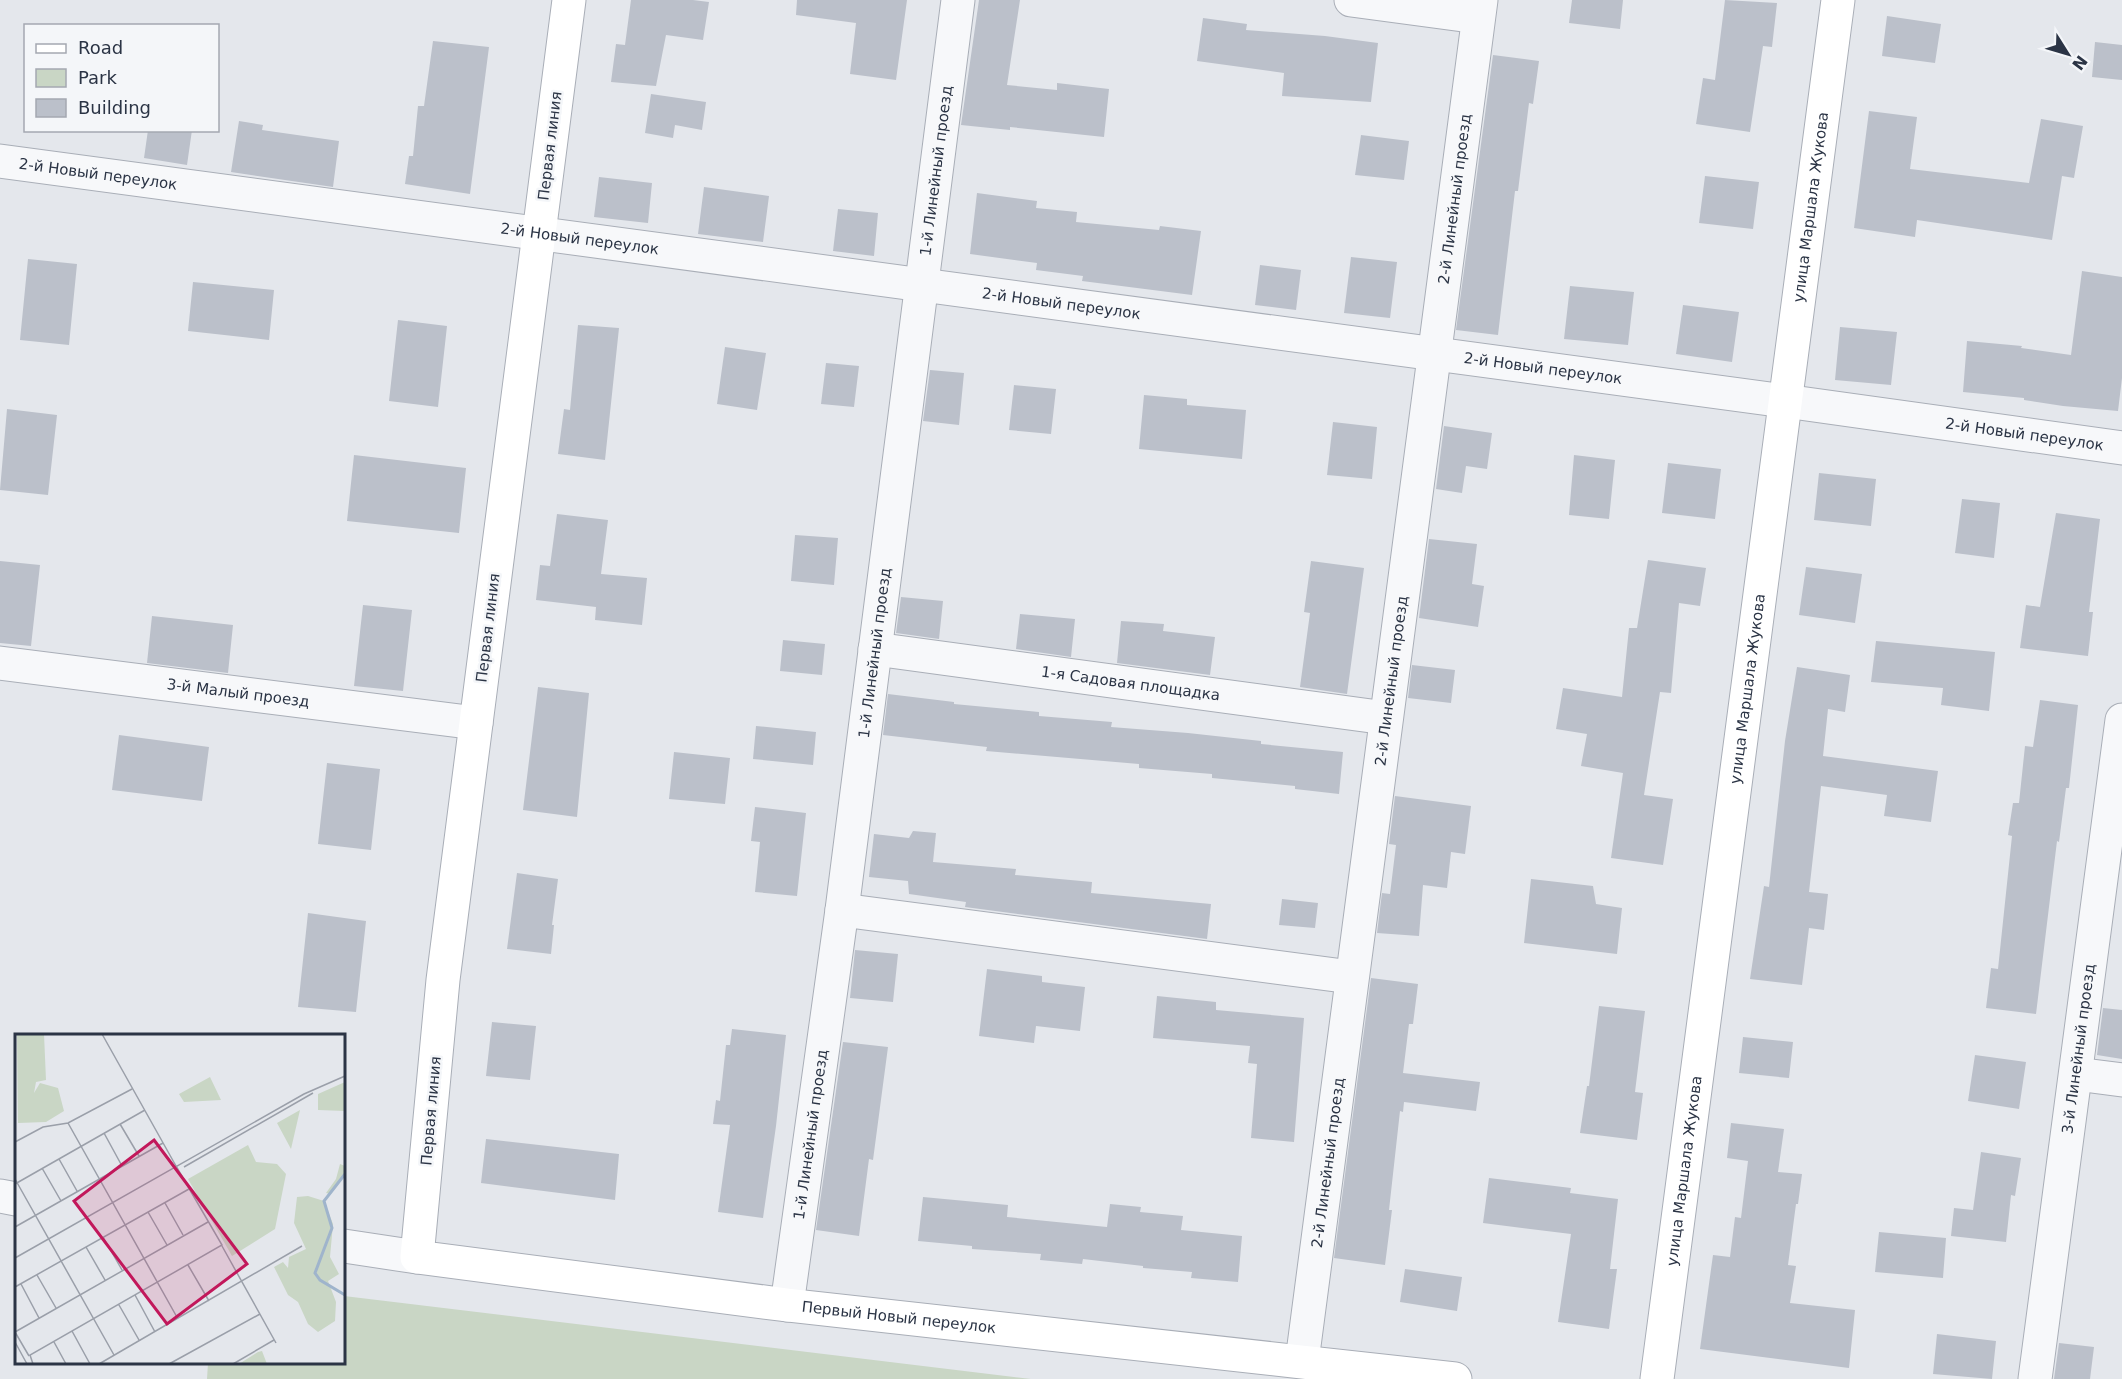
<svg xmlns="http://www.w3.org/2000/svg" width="2122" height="1379" font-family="'DejaVu Sans',sans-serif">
<rect width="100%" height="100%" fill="#e4e7ec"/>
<!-- green -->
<path fill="#c9d6c5" d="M 344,1296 L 1031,1379 L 207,1379 L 208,1363 L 344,1362 Z"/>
<!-- building -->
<path fill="#bbc0ca" d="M 631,0 L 693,0 L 709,2 L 703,40 L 666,35 L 656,86 L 611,82 L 616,44 L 625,45 Z
M 797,0 L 907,0 L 896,80 L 850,74 L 856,23 L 796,15 Z
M 979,0 L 1020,0 L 1007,85 L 1057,90 L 1057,83 L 1109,89 L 1104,137 L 1010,127 L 1010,130 L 961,125 Z
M 1572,0 L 1623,0 L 1620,29 L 1569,23 Z
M 1725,0 L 1777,3 L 1772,47 L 1763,46 L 1750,132 L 1696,124 L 1703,78 L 1715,80 Z
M 1887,16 L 1941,24 L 1935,63 L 1882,56 Z
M 1203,18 L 1247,24 L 1246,30 L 1325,36 L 1378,43 L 1371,102 L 1282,96 L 1284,73 L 1197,61 Z
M 433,41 L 489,47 L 470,194 L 405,184 L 409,156 L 413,156 L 418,106 L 424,106 Z
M 2095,42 L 2122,45 L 2122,80 L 2092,77 Z
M 1493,55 L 1539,61 L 1533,104 L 1529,103 L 1518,191 L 1515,191 L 1498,335 L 1456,330 Z
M 651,94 L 706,102 L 702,130 L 675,125 L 673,138 L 645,133 Z
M 1869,111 L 1917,117 L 1910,169 L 2029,183 L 2041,119 L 2083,126 L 2074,178 L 2062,176 L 2052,240 L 1917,220 L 1915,237 L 1854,228 Z
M 239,121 L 263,125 L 262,130 L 339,141 L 333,187 L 231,172 Z
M 148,130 L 192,130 L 187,165 L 144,158 Z
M 1361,135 L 1409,141 L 1404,180 L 1355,175 Z
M 1705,176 L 1759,182 L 1753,229 L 1699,223 Z
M 599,177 L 652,183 L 648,223 L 594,217 Z
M 704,187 L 769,196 L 763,242 L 698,234 Z
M 977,193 L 1037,201 L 1036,208 L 1077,212 L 1076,222 L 1159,230 L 1160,226 L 1201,231 L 1192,295 L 1082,281 L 1083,276 L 1036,270 L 1037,263 L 970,254 Z
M 838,209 L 878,213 L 874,256 L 833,251 Z
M 1351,257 L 1397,262 L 1390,318 L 1344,313 Z
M 28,259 L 77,264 L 69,345 L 20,340 Z
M 1260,265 L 1301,270 L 1296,310 L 1255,305 Z
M 2082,271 L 2122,277 L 2122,378 L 2118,411 L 2063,406 L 2024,400 L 2024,398 L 1963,392 L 1967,341 L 2022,346 L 2021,348 L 2071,355 Z
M 193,282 L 274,290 L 269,340 L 188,331 Z
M 1570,286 L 1634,292 L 1628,345 L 1564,339 Z
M 1683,305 L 1739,312 L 1732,362 L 1676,354 Z
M 398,320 L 447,326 L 438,407 L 389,401 Z
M 578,325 L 619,328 L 605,460 L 558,454 L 564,409 L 570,410 Z
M 1840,327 L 1897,332 L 1891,385 L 1835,380 Z
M 725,347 L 766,353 L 757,410 L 717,404 Z
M 826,363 L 859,366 L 854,407 L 821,404 Z
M 930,370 L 964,373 L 959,425 L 923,421 Z
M 1014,385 L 1056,389 L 1051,434 L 1009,430 Z
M 1144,395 L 1187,399 L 1187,405 L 1246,410 L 1242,459 L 1139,449 Z
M 7,409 L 57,415 L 48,495 L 0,490 Z
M 1333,422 L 1377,427 L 1372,479 L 1327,475 Z
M 1444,426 L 1492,433 L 1487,469 L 1466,466 L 1462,493 L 1436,489 Z
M 354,455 L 466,468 L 459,533 L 347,521 Z
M 1574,455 L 1615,460 L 1609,519 L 1569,515 Z
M 1668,463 L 1721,469 L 1715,519 L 1662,513 Z
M 1819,473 L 1876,479 L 1871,526 L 1814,520 Z
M 1962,499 L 2000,503 L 1994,558 L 1955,553 Z
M 2056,513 L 2100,519 L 2089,612 L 2093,612 L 2088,656 L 2020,648 L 2026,605 L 2040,607 Z
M 557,514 L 608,520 L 601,574 L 647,578 L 642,625 L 595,620 L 596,607 L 536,600 L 540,565 L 550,566 Z
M 795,535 L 838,538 L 834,585 L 791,581 Z
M 1429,539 L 1477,544 L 1472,584 L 1484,586 L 1478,627 L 1419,618 Z
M 1648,560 L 1706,568 L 1700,606 L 1679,603 L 1671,693 L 1660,692 L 1644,795 L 1673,799 L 1663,865 L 1611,858 L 1623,773 L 1581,766 L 1587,734 L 1556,729 L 1563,688 L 1622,697 L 1629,628 L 1637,628 Z
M 0,561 L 40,565 L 31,646 L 0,643 Z
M 1311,561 L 1364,568 L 1347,694 L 1300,687 L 1310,613 L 1304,612 Z
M 1806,567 L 1862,574 L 1855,623 L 1799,615 Z
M 901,597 L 943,601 L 939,639 L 896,633 Z
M 363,605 L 412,610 L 403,691 L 354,686 Z
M 1020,614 L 1075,619 L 1071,657 L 1016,649 Z
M 152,616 L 233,625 L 228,673 L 147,663 Z
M 1121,621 L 1164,624 L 1163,631 L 1215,637 L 1210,675 L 1117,663 Z
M 783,640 L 825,644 L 822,675 L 780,671 Z
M 1876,641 L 1995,652 L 1989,711 L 1941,705 L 1943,688 L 1871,682 Z
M 1412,665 L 1455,670 L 1451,703 L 1408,698 Z
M 1797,667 L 1850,675 L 1845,712 L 1828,709 L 1823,756 L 1938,771 L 1931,822 L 1884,816 L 1887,795 L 1821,786 L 1809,892 L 1828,894 L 1824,930 L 1809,928 L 1802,985 L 1750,979 L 1764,886 L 1769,887 L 1785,741 Z
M 538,687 L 589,693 L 577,817 L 523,810 Z
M 888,694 L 954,702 L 954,704 L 1039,712 L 1039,716 L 1112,722 L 1111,727 L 1188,733 L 1261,741 L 1261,744 L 1343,752 L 1339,794 L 1295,789 L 1295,786 L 1212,778 L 1212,774 L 1139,768 L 1139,764 L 986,751 L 987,747 L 883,735 Z
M 2040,700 L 2078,705 L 2069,788 L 2066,788 L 2059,842 L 2057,841 L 2036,1014 L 1986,1008 L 1991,968 L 1998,969 L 2012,836 L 2008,835 L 2013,803 L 2019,803 L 2025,746 L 2033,747 Z
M 756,726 L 816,732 L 813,765 L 753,759 Z
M 119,735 L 209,747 L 202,801 L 112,790 Z
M 674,752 L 730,758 L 725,804 L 669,799 Z
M 327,763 L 380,769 L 371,850 L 318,844 Z
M 1395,796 L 1471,806 L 1465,854 L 1451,852 L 1447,888 L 1423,885 L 1419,936 L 1377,933 L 1382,893 L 1390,894 L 1396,845 L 1389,844 Z
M 755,807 L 806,813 L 797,896 L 755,892 L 760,842 L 751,841 Z
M 913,831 L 936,833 L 933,862 L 1016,869 L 1015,875 L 1092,882 L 1091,893 L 1211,904 L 1207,939 L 965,907 L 966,902 L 909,894 L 908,881 L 869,877 L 874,834 L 909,838 Z
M 517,873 L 558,879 L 552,925 L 554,925 L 551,954 L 507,949 Z
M 1531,879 L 1593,886 L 1596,904 L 1622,908 L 1617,954 L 1524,943 Z
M 1282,899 L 1318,903 L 1315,928 L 1279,925 Z
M 308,913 L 366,921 L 356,1012 L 298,1007 Z
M 855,950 L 898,954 L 893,1002 L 850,998 Z
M 987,969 L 1042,976 L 1042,982 L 1085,987 L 1080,1031 L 1036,1026 L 1034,1043 L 979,1036 Z
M 1371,978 L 1418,984 L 1413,1024 L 1409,1024 L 1403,1073 L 1480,1082 L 1476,1111 L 1404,1102 L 1403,1112 L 1400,1111 L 1389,1210 L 1392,1210 L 1385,1265 L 1334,1258 Z
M 1157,996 L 1216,1002 L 1216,1010 L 1304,1018 L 1294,1142 L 1251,1138 L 1257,1064 L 1248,1063 L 1250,1046 L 1153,1038 Z
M 1599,1006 L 1645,1011 L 1635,1092 L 1643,1093 L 1637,1140 L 1580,1133 L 1587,1086 L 1589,1086 Z
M 2103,1008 L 2122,1010 L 2122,1059 L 2097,1055 Z
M 492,1022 L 536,1026 L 530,1080 L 486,1076 Z
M 732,1029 L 786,1035 L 776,1126 L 763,1218 L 718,1212 L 730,1125 L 713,1124 L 716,1100 L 720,1101 L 726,1045 L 730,1045 Z
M 1743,1037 L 1793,1042 L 1789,1078 L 1739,1073 Z
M 843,1042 L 888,1047 L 873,1160 L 869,1159 L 859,1236 L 816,1230 Z
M 1975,1055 L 2026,1062 L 2019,1109 L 1968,1101 Z
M 1731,1123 L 1784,1129 L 1778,1172 L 1802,1174 L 1798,1204 L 1796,1204 L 1788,1265 L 1796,1266 L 1790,1303 L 1855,1310 L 1849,1368 L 1700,1349 L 1713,1255 L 1730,1257 L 1735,1217 L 1741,1218 L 1748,1161 L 1727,1158 Z
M 486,1139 L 619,1154 L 615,1200 L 481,1183 Z
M 1981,1152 L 2021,1158 L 2015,1196 L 2011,1195 L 2006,1242 L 1951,1236 L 1954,1208 L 1973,1210 Z
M 1489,1178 L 1571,1188 L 1570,1193 L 1618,1199 L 1610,1269 L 1617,1269 L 1609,1329 L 1558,1322 L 1571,1234 L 1483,1223 Z
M 923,1197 L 1008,1205 L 1007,1217 L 1107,1227 L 1110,1204 L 1141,1207 L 1140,1212 L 1183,1216 L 1181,1230 L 1242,1236 L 1238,1282 L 1191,1278 L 1192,1272 L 1143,1268 L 1143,1266 L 1083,1259 L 1082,1264 L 1040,1260 L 1041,1254 L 972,1249 L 972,1246 L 918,1241 Z
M 1879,1232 L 1946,1238 L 1943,1278 L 1875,1272 Z
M 1405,1269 L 1462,1277 L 1457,1311 L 1400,1302 Z
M 1937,1334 L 1996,1341 L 1992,1379 L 1933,1374 Z
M 2059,1343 L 2094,1347 L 2090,1379 L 2054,1379 Z"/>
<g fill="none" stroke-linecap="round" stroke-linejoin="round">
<!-- street casing -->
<g stroke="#a9aeb7" stroke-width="35">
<g id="street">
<path d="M 1351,0 L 1478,17"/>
<path id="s1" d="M 0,161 L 1785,401 L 2122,448"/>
<path id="s2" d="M 875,649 L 1386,718"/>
<path id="s3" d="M 0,663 L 476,723"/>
<path d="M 842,910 L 1351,977"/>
<path d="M 2076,1074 L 2122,1080"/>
<path d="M 0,1196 L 16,1199"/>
<path d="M 344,1246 L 417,1257"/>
<path id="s4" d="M 787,1305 L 842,910 L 958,0"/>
<path id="s5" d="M 1302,1361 L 1481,0"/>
<path id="s6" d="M 2035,1379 L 2122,720"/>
</g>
</g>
<!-- secondary casing -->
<g stroke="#a9aeb7" stroke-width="35">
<g id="secondary">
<path id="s7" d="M 569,0 L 443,980 L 417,1257 L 787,1305 L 1455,1379"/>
<path id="s8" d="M 1657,1379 L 1838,0"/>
</g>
</g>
<!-- street -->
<use href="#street" stroke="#f7f8fa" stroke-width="33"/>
<!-- secondary -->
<use href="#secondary" stroke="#fff" stroke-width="33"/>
</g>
<g text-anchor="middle" stroke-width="5" stroke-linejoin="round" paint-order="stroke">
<!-- street labels -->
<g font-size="15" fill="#2b3445" stroke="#f4f6f9">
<text transform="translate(550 146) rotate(-83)" y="5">Первая линия</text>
<text dy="5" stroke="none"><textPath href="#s4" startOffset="1144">1-й Линейный проезд</textPath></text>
<text dy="5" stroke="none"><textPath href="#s1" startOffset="99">2-й Новый переулок</textPath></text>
<text dy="5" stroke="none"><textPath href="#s5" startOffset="1172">2-й Линейный проезд</textPath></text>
<text dy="5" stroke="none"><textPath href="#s8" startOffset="1182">улица Маршала Жукова</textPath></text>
<text dy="5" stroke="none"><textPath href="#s1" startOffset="585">2-й Новый переулок</textPath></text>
<text dy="5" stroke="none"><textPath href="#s1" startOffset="1071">2-й Новый переулок</textPath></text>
<text dy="5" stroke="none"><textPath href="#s1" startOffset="1557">2-й Новый переулок</textPath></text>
<text dy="5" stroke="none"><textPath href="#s1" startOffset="2043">2-й Новый переулок</textPath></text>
<text transform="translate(488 628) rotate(-83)" y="5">Первая линия</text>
<text dy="5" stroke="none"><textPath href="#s4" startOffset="658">1-й Линейный проезд</textPath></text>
<text dy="5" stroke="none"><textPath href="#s5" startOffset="686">2-й Линейный проезд</textPath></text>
<text dy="5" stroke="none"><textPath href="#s2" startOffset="258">1-я Садовая площадка</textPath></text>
<text dy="5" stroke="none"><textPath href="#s8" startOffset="696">улица Маршала Жукова</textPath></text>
<text dy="5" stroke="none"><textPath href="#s3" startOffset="240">3-й Малый проезд</textPath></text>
<text dy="5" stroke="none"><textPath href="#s6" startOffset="333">3-й Линейный проезд</textPath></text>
<text transform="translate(431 1111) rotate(-85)" y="5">Первая линия</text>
<text dy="5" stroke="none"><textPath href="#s4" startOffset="172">1-й Линейный проезд</textPath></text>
<text dy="5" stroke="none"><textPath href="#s5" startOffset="200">2-й Линейный проезд</textPath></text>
<text dy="5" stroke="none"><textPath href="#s8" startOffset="210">улица Маршала Жукова</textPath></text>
<text dy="5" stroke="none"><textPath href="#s7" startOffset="1752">Первый Новый переулок</textPath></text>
</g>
</g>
<!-- overview -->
<g transform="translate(15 1034)">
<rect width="330" height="330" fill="#e4e7ec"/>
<path d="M 2,0 L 29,0 L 31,46 L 21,48 L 19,59 L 25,49 L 43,54 L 49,77 L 31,88 L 3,89 ZM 195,43 L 206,66 L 169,68 L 164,60 ZM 330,48 L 330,77 L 303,76 L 303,60 ZM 285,76 L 276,115 L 262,89 ZM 233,111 L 241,128 L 262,130 L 271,140 L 260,195 L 217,222 L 173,145 ZM 325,130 L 330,132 L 328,144 L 316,160 L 311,159 L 321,145 ZM 293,162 L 309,167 L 318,190 L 315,223 L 324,240 L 313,247 L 321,268 L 320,287 L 303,298 L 293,290 L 283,268 L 273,261 L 259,233 L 268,228 L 273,234 L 274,223 L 291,215 L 279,189 L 282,163 ZM 247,317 L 252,330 L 224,330 L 243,318 Z" fill="#c9d6c5"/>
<path fill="none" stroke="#9fb4cc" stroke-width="3" d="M 330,140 L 309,167 L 317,194 L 300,239 L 305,246 L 330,261"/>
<path fill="none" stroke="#9a9fa9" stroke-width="1.5" d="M 87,0 L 161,132M 53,89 L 163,285M 105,90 L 124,122M 89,99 L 107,132M 0,108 L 28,93 L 53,89 L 117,55M 44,125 L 62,157M 169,133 L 298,59M 27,134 L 46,167M 0,145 L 99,321M 0,150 L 130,76M 150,169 L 168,201M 133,178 L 152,211M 0,193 L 148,109M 88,203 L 107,236M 207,212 L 261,309M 71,213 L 90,246M 0,224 L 289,60 L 330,42M 173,231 L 194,267M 22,241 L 41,274M 6,250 L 24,284M 0,253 L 174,155M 120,261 L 140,298M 104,271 L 124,306M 57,297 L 75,330M 0,298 L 193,188M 0,298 L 14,322M 0,308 L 12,330M 39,308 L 51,330M 18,330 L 15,321 L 207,211 L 161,132M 84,330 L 287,212M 154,330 L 245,280M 218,330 L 259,306"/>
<path fill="#c2185b" fill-opacity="0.15" stroke="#c2185b" stroke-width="3" d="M 139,106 L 232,230 L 152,290 L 59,167 Z"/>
<rect width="330" height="330" fill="none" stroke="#2b3445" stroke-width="3"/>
</g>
<!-- legend -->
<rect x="24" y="24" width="195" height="108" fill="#f4f6f9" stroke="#a4a8b1" stroke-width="1.5"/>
<rect x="36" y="44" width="30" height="9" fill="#ffffff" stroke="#a4a8b1" stroke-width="1.5"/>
<text x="78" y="54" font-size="18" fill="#2b3445">Road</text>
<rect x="36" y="69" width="30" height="18" fill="#c9d6c5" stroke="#a4a8b1" stroke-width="1.5"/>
<text x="78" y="84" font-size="18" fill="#2b3445">Park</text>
<rect x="36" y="99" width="30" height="18" fill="#bbc0ca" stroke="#a4a8b1" stroke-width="1.5"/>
<text x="78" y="114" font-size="18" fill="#2b3445">Building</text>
<!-- north arrow -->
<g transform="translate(2068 54) rotate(127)" stroke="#f4f6f9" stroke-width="4.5" paint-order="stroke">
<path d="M0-4.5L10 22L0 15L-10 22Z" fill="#2b3445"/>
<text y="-9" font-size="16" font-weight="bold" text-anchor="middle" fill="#2b3445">N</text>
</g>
</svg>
